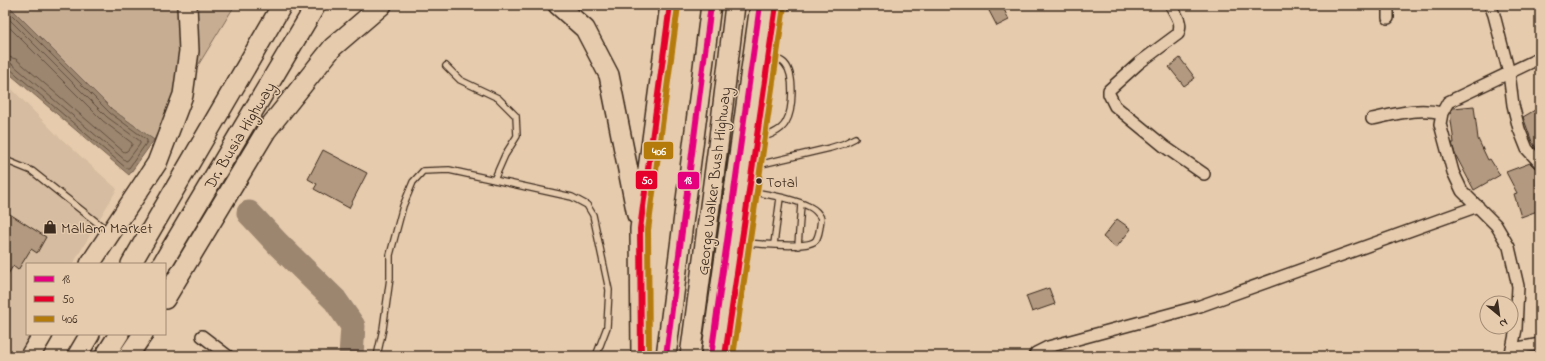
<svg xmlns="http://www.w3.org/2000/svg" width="1545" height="361" font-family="'Indie Flower',sans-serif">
<rect width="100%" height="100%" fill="#e6cbad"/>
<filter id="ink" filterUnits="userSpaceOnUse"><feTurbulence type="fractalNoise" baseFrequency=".025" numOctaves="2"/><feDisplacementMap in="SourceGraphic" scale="8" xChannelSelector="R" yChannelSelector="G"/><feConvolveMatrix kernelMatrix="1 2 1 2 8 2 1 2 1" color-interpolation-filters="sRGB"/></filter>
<g filter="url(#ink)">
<!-- built -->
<path fill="#d6bca0" d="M 5,82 L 56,134 L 117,189 L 73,264 L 27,264 L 27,334 L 31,334 L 18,356 L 5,356 Z"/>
<!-- green -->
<path fill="#c7ae93" stroke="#816c58" d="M 7,5 L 235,5 L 164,121 L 154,140 L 113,110 Z"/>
<!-- water -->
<path fill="#9c866f" stroke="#75614f" d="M 5,5 L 11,8 L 113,110 L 154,140 L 129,175 L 5,70 Z"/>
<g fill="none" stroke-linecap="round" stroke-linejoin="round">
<!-- shore -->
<path stroke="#624f3e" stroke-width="1" d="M 5,15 L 107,117 L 140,141 L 140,144 L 128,160 L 126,161 L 12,64 L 5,62
M 5,23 L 103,121 L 132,143 L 132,145 L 127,151 L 124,152 L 16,59 L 5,56
M 5,67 L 9,68 L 17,75 L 126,168 L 129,168 L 147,142 L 147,140 L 110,113 L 7,10 L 5,5"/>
<!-- river -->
<path stroke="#9c866f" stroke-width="25" d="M 249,213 L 278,244 L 335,300 L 353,326 L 351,356"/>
</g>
<!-- building -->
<path fill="#b29980" stroke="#3b2a1e" d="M 986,5 L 1002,5 L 1009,20 L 997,26 Z
M 1180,58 L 1195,78 L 1184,86 L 1169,67 Z
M 1474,106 L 1478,139 L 1488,160 L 1490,159 L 1500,175 L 1474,190 L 1455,154 L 1452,143 L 1454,143 L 1450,113 L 1453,108 Z
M 1535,110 L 1540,118 L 1540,153 L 1532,142 L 1523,117 Z
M 323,150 L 367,173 L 349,208 L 314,189 L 317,184 L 308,179 Z
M 1530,163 L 1535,168 L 1540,170 L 1540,210 L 1521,217 L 1514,194 L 1517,193 L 1506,172 Z
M 5,211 L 46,237 L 37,253 L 31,249 L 18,270 L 13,266 L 5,279 Z
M 1117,219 L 1131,229 L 1116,248 L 1103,237 Z
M 1049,288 L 1055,304 L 1032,312 L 1026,296 Z"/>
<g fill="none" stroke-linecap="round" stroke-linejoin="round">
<!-- service casing -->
<g stroke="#3b2a1e" stroke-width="8">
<path id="service" d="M 776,9 L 793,5
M 446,66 L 460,80 L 498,98 L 516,116 L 517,136 L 505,155 L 494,180
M 757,139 C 767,136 781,132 786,122 C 793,110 795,75 785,64 C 782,60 774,58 769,55
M 5,160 L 32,171 L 109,232
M 753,166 L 830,148 L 843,144 L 855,138
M 742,243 C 755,243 809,250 816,240 C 820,234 820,225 821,218 C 818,213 816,210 810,207 C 793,198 769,195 749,191
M 774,244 L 780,198
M 798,246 L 801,204
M 377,356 L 383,329 L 390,278 L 390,255 L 403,206 L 413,182 L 423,171 L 449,170 L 572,197 L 587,205 L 593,215 L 609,290 L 607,327 L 596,356"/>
</g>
<!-- minor casing -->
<g stroke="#3b2a1e" stroke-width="14">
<path id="minor" d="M 1171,5 C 1176,16 1183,22 1178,34 L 1139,63 L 1109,90 L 1109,94 L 1115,106 L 1165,147 L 1204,174
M 1490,5 L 1494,15 L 1509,73 L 1513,105 L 1519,129 L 1527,149 L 1540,163
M 1388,18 L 1388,5
M 1372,119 C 1396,114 1418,107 1442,113
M 202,336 L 228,356
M 1512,349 L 1540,344
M 1034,356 L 1036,353 L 1048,347 L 1200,306 L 1478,206
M 1509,356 L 1512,349 L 1516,329 L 1518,286 L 1509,247 L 1496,225 L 1462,191 L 1453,172 L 1440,124 L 1442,113 L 1448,102 L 1540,58"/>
</g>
<!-- tertiary casing -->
<g stroke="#3b2a1e" stroke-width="17">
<path id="tertiary" d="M 725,356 L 776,5"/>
</g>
<!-- trunk casing -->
<g stroke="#3b2a1e" stroke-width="22">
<path id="trunk" d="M 558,5 L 585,29 L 609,75 L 637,215
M 90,264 L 157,163 L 183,95 L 189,51 L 187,5
M 131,264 L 282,5
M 162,264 L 316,5
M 165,299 L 266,131 L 333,47 L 382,5
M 30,356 L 43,334
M 77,356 L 90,334
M 105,356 L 119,334
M 128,356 L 143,334
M 641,356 L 640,229 L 670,5
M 666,356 L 711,5
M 690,356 L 718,146 L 735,5
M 711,356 L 760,5"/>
</g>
<!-- service -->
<use href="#service" stroke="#e6cbad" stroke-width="5.5"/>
<!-- minor -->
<use href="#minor" stroke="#e6cbad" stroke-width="11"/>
<!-- tertiary -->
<use href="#tertiary" stroke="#e6cbad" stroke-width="14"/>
<!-- trunk -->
<use href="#trunk" stroke="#e6cbad" stroke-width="19"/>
<!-- bus-1 casing -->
<g stroke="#e6cbad" stroke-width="9">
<path id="bus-1" d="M 666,356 L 711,5
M 711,356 L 760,5"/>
</g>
<!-- bus-2 casing -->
<g stroke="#e6cbad" stroke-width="9">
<path id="bus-2" d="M 641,356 L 640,229 L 670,5
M 725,356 L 776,5"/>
</g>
<!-- bus-3 casing -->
<g stroke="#e6cbad" stroke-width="9">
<path id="bus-3" d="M 649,356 L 648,230 L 678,6
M 733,356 L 784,6"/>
</g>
<!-- bus-1 -->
<use href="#bus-1" stroke="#e5007d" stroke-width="6"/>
<!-- bus-2 -->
<use href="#bus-2" stroke="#e4002b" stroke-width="6"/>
<!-- bus-3 -->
<use href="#bus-3" stroke="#b57b0a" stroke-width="6"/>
</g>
</g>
<!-- icons -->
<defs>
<g id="shop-bare" transform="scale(1.08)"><path d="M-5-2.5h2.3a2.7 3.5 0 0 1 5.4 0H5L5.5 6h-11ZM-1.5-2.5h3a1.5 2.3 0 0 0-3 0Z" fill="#3b2a1e" stroke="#e6cbad" stroke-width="2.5" paint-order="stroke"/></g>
</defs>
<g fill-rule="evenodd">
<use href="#shop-bare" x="50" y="227"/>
</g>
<!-- markers -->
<circle fill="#3b2a1e" stroke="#e6cbad" stroke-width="1.5" cx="759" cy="181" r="3.5"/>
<g text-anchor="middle" stroke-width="3" stroke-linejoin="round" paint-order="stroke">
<!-- bus labels -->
<g font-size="15" fill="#3b2a1e" stroke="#e6cbad" text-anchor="start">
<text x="766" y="187">Total</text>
</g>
<!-- street labels -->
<g font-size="16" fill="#3b2a1e" stroke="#e6cbad">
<text transform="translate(239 135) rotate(-59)" y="6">Dr. Busia Highway</text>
<text transform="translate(713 181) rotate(-83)" y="6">George Walker Bush Highway</text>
</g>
<!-- poi labels -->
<g font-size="16" fill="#3b2a1e" stroke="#e6cbad" text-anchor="start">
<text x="61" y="233">Mallam Market</text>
</g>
</g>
<g stroke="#e6cbad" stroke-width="1.5">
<rect x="643" y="141" width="31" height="19" rx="4" fill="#b57b0a"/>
<rect x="635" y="170" width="23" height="20" rx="4" fill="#e4002b"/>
<rect x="677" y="171" width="23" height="19" rx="4" fill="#e5007d"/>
</g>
<g font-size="11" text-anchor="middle" font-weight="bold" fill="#fff">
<text x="659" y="155">406</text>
<text x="647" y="184">50</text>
<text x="688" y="184">18</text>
</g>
<!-- margin -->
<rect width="1545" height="361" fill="none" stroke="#e6cbad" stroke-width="20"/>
<rect x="10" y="10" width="1525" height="341" fill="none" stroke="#3b2a1e" stroke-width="1.5" filter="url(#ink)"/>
<!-- legend -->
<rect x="26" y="263" width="140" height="72" fill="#e6cbad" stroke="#a28b74"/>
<rect x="34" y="276" width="20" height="6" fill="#e5007d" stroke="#a28b74"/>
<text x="62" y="283" font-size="12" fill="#3b2a1e">18</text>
<rect x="34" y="296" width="20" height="6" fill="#e4002b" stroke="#a28b74"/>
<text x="62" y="303" font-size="12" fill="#3b2a1e">50</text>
<rect x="34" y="316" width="20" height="6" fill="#b57b0a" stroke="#a28b74"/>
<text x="62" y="323" font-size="12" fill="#3b2a1e">406</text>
<!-- north arrow -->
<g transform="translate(1499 315) rotate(151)"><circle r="19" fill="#e6cbad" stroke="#a28b74"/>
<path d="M0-3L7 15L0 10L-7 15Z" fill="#3b2a1e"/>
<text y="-6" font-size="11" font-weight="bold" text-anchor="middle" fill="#3b2a1e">N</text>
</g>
</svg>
